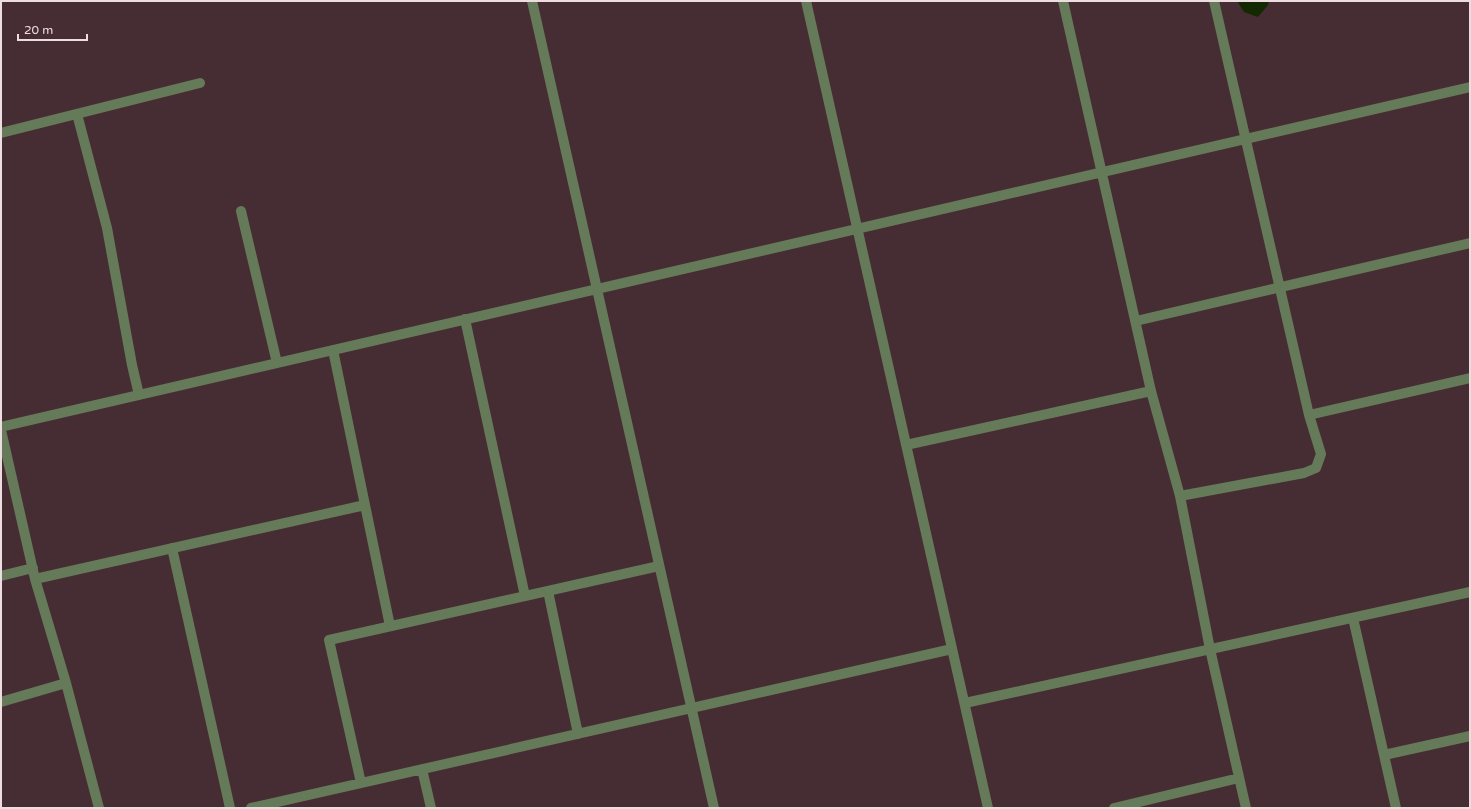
<svg xmlns="http://www.w3.org/2000/svg" width="1471" height="809" font-family="'Varela Round',sans-serif">
<rect width="100%" height="100%" fill="#462d33"/>
<!-- water -->
<path fill="#132a00" d="M 1237,1 L 1269,1 L 1268,5 L 1258,17 L 1244,12 Z"/>
<g fill="none" stroke-linecap="round" stroke-linejoin="round">
<!-- minor -->
<path stroke="#657a58" stroke-width="10" d="M 532,1 L 714,808
M 806,1 L 988,808
M 1063,1 L 1151,391 L 1180,496 L 1210,649 L 1246,808
M 1214,1 L 1309,415
M 77,114 L 107,228 L 132,365 L 139,395
M 1,133 L 200,83
M 241,211 L 277,363
M 465,319 L 525,596
M 1136,321 L 1470,243
M 333,350 L 390,626
M 1,427 L 1470,87
M 1,430 L 35,579 L 66,683 L 99,808
M 906,445 L 1151,391
M 1180,496 L 1304,473 L 1316,468 L 1321,454 L 1309,415 L 1470,378
M 172,548 L 230,808
M 1,576 L 33,568
M 35,579 L 365,505
M 548,591 L 578,734
M 1353,618 L 1396,808
M 1,702 L 66,683
M 965,703 L 1470,592
M 1384,755 L 1470,736
M 422,769 L 431,808
M 361,783 L 329,640 L 659,566
M 251,808 L 952,649
M 1114,808 L 1239,778"/>
</g>
<!-- border -->
<rect width="1471" height="809" fill="none" stroke="#eedde0" stroke-width="4"/>
<!-- scale -->
<path d="M18 34v6h69v-6" fill="none" stroke="#eedde0" stroke-width="2"/>
<text x="24" y="34" font-size="12" fill="#eedde0" stroke="#462d33" stroke-width="3" paint-order="stroke">20 m</text>
</svg>
